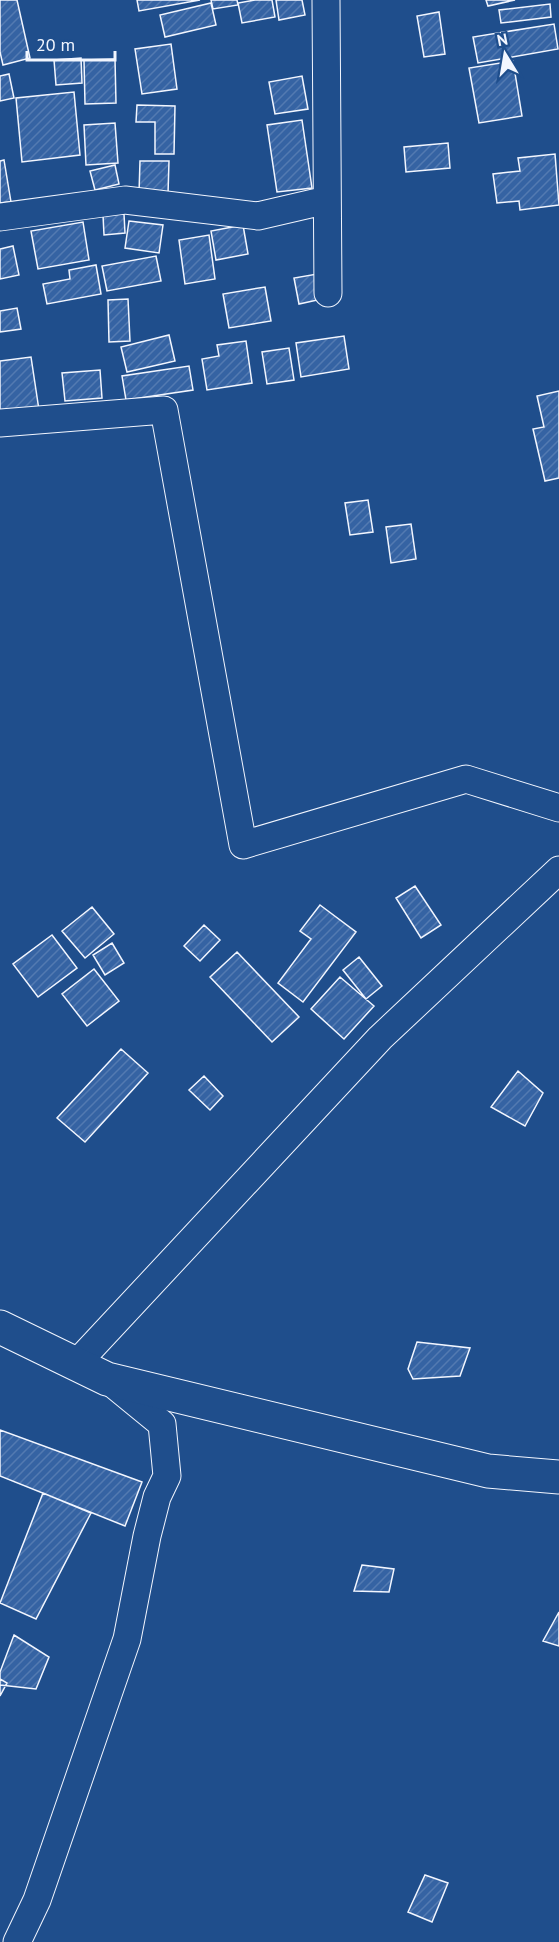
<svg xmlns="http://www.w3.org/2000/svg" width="559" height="1942" font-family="'PT Sans',sans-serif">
<defs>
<pattern id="building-hatch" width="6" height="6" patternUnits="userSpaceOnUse" patternTransform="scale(1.5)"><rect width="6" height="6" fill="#3563a3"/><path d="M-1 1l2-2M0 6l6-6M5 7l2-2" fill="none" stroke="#537ab1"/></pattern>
</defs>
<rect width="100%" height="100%" fill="#1f4e8c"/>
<!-- building -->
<path fill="url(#building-hatch)" stroke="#f2f6ff" stroke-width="1.5" d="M 0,0 L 17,0 L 30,58 L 3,65 L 0,52 Z
M 137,0 L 200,0 L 139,11 Z
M 211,0 L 237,0 L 238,5 L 213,9 Z
M 255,0 L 272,0 L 275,17 L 242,23 L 238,3 Z
M 276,0 L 302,0 L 305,15 L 279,20 Z
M 486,0 L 515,0 L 488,6 Z
M 211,3 L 216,25 L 165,37 L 160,15 Z
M 550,4 L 551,17 L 501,23 L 499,10 Z
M 439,12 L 445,54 L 424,57 L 417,16 Z
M 554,24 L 558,49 L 478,63 L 473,37 Z
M 171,44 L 177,89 L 142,94 L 135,49 Z
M 81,58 L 82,83 L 56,85 L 54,60 Z
M 115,59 L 116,103 L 85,104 L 84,60 Z
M 513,61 L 522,116 L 479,123 L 469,68 Z
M 9,74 L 14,98 L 0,101 L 0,76 Z
M 302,76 L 308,109 L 275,114 L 269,82 Z
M 74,92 L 80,155 L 22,162 L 16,98 Z
M 137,105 L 175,106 L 174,154 L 155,154 L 155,122 L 136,122 Z
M 302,120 L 312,188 L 277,192 L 267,125 Z
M 115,123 L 118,163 L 86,165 L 84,125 Z
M 448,143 L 450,168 L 406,172 L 404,147 Z
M 555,154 L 559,205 L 520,210 L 519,201 L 497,203 L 493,174 L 520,171 L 518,158 Z
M 4,160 L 11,202 L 0,203 L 0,161 Z
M 140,161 L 169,161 L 168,194 L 139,193 Z
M 115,165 L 119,184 L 95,190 L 90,171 Z
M 124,214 L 125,233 L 104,235 L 103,215 Z
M 129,221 L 163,225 L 159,253 L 125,248 Z
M 83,222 L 89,260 L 38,269 L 31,231 Z
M 243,225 L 248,254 L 216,260 L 211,231 Z
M 209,235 L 215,279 L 185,284 L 179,240 Z
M 13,246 L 19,275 L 0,279 L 0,249 Z
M 156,256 L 161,281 L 107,291 L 102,266 Z
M 96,265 L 101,294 L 47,304 L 43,284 L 70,279 L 69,270 Z
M 317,274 L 322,299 L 299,304 L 294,278 Z
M 265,287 L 271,321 L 229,328 L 223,294 Z
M 128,299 L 130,341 L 109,342 L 108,300 Z
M 17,308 L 21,329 L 0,332 L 0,311 Z
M 169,335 L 175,361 L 127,372 L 121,347 Z
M 344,336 L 349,369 L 301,377 L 296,343 Z
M 246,341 L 252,383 L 207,390 L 202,359 L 219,356 L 217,345 Z
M 289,348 L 294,380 L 267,384 L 262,352 Z
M 31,357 L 39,410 L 0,415 L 0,361 Z
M 189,366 L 193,390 L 126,400 L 122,376 Z
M 100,370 L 102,398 L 65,401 L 62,373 Z
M 559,391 L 559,478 L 545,481 L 533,429 L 544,427 L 537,396 Z
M 368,500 L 373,532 L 350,535 L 345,503 Z
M 411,524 L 416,559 L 391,563 L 386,527 Z
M 415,886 L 441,925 L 421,938 L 396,898 Z
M 320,905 L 356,932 L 303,1002 L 278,983 L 311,939 L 300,931 Z
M 92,907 L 114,934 L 85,958 L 62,931 Z
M 204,925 L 220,940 L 200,961 L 184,946 Z
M 52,935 L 77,968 L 38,997 L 13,964 Z
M 112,943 L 124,963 L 105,975 L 93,955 Z
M 237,952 L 299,1017 L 272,1042 L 210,977 Z
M 359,957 L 382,986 L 366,999 L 343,970 Z
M 94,969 L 119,1001 L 87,1026 L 62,994 Z
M 340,977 L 374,1006 L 344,1039 L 311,1009 Z
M 121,1049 L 148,1073 L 85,1142 L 57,1118 Z
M 518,1071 L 543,1093 L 525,1126 L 491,1107 Z
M 204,1076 L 223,1096 L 210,1110 L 189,1090 Z
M 417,1342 L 470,1348 L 460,1376 L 413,1379 L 408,1369 Z
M 0,1430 L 142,1482 L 125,1526 L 0,1476 Z
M 43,1493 L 91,1513 L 36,1619 L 0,1603 Z
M 362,1565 L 394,1569 L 389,1592 L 354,1591 Z
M 559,1612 L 559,1646 L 543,1641 Z
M 14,1635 L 49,1657 L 36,1689 L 0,1685 L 0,1672 Z
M 0,1679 L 7,1683 L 0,1696 Z
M 425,1875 L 448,1883 L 432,1922 L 408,1912 Z"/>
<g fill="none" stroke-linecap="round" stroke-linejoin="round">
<!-- minor casing -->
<g stroke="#f2f6ff" stroke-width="29">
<path id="minor" d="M 326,0 L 328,293
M 0,217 L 125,200 L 258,216 L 327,200
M 0,423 L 164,410 L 243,845 L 466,779 L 559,808
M 76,1364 L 380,1038 L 559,870
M 17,1942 L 37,1900 L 127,1639 L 147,1536 L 157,1497 L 167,1476 L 162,1424 L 107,1379"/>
</g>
<!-- tertiary casing -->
<g stroke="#f2f6ff" stroke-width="35">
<path id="tertiary" d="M 0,1327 L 107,1379 L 488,1471 L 559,1477"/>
</g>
<!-- minor -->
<use href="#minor" stroke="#1f4e8c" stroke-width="27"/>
<!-- tertiary -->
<use href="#tertiary" stroke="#1f4e8c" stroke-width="33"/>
</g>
<!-- north arrow -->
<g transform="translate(505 54) rotate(349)" stroke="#1f4e8c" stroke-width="4.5" paint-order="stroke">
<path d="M0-4.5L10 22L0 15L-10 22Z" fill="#f2f6ff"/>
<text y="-9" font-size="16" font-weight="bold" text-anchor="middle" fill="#f2f6ff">N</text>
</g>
<!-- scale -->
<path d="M27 51v9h88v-9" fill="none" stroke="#f2f6ff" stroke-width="3"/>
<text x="36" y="51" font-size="18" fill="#f2f6ff" stroke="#1f4e8c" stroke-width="4.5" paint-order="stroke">20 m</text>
</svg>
